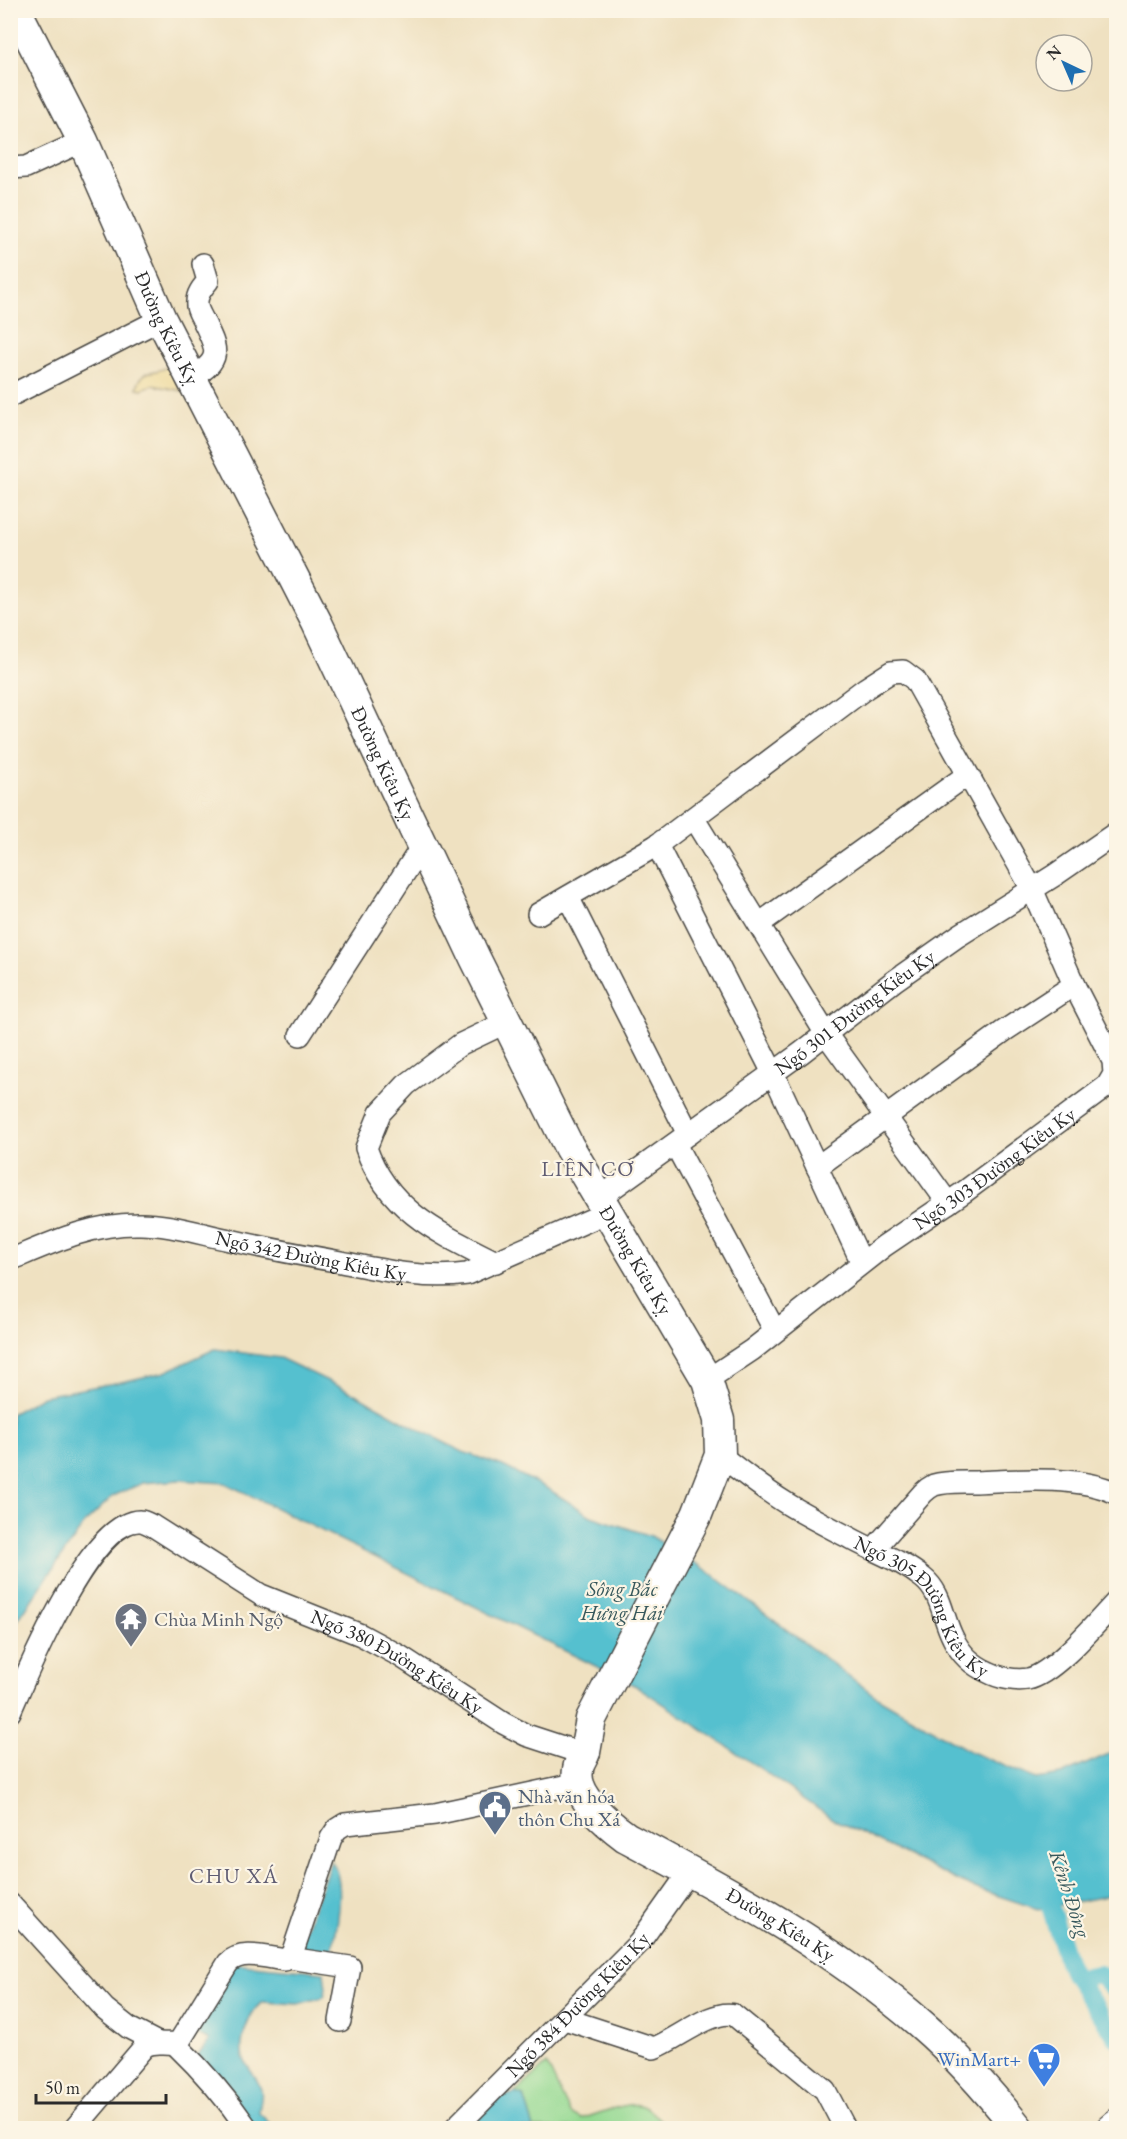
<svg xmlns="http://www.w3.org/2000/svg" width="1127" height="2139" font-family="'EB Garamond',serif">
<rect width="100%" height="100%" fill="#fcf5e5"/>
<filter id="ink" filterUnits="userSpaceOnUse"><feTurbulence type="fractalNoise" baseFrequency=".0167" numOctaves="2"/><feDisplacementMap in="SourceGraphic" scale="12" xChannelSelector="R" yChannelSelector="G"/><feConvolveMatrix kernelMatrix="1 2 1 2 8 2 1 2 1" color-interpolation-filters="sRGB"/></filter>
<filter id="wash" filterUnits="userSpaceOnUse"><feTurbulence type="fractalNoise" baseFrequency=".008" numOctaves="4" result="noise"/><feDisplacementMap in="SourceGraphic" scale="24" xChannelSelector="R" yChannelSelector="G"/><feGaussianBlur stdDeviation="1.35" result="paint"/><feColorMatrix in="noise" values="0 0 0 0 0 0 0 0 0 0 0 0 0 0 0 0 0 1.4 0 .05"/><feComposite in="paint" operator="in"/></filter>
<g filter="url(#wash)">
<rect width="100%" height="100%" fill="#efe1c1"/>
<!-- green -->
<path fill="#94d992" stroke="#60825e" stroke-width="1.5" d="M 547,2064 L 570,2113 L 581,2119 C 597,2115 627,2100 642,2106 C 652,2110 661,2121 668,2128 L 534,2128 L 524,2096 L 515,2093 Z"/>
<!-- sand -->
<path fill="#eeda9e" stroke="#8c8264" stroke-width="1.5" d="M 169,366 L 182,391 L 152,385 L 142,389 L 137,388 C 143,365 155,376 169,366 Z"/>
<!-- water -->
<path fill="#54c0cf" stroke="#40767d" stroke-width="1.5" d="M 215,1349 L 280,1358 L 359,1396 L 416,1428 L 463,1452 L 503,1466 L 548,1489 L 591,1516 L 651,1536 L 705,1569 L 877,1697 L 971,1752 L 1036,1779 L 1061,1775 L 1116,1751 L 1116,1892 L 1102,1897 L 1038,1909 L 969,1886 L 831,1818 L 761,1769 L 638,1687 L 225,1483 L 179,1480 L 143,1483 L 113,1496 L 84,1524 L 11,1630 L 11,1414 L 43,1396 L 126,1381 L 165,1372 Z
M 331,1861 C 347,1881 337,1929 332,1951 L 328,1954 L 298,1949 Z
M 233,1963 L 324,1972 L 326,1989 L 324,1997 L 298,2004 L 263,2002 C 250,2009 238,2043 243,2057 C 247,2069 258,2077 261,2090 C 263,2098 259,2105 259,2113 L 274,2128 L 251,2128 L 197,2057 L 209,2040 L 196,2033 Z
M 515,2093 L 524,2096 L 534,2128 L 466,2128 L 496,2099 Z"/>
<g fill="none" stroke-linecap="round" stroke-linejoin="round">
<!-- canal -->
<path stroke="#54c0cf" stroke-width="18" d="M 1043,1883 L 1067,1961 L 1074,1975 L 1116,2037
M 1076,1978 L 1100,1974 L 1116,1991"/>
</g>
</g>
<g filter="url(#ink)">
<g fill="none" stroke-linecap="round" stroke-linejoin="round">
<!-- minor casing -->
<g stroke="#484642" stroke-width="24">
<g id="minor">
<path d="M 10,168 L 26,167 L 83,141"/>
<path d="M 191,378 C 224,359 217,349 203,320 C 200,314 196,308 197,302 C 197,293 203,287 208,281 L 203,264"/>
<path d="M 10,396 L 161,319"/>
<path d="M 694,819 L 826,1034 L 948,1203"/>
<path d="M 568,897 L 688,1134"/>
<path d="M 538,914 L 657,845"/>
<path d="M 759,924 L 967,775"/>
<path d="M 300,1035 L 422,846"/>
<path d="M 675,1144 L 775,1331"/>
<path d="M 817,1167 L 1004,1031 L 1074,985"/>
<path id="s1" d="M 599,1198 L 801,1053 L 894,981 L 958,936 L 1055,875 L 1116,833"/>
<path id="s2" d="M 10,1260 C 51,1243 91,1224 136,1224 C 165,1223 197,1233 225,1239 C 264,1248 302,1255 341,1262 C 382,1270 425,1280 467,1274 L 608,1212"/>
<path d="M 496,1262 C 441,1234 388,1211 366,1148 L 380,1113 L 406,1085 L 461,1044 L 507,1022"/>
<path id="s3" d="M 707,1380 L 752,1350 L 884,1246 L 964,1192 L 1107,1086 L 1114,1074 L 1113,1061 L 1074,985 L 1032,889 L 915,680 L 903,671 L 891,672 L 866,688 L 657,845 L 773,1073 L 862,1263"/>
<path id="s4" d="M 720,1455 C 742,1472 763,1489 786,1503 C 807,1516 829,1527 850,1538 C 875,1552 901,1560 923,1578 C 942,1593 942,1617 953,1638 C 960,1653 972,1665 988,1672 C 999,1678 1015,1681 1028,1679 C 1054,1674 1097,1622 1116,1602"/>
<path d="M 874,1549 L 923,1493 C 926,1490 930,1487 934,1485 C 946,1481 962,1482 975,1482 C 1016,1480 1079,1475 1116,1493"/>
<path id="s5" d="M 10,1712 C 27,1673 91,1519 140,1521 C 144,1521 149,1524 153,1526 L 261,1595 L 361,1635 L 400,1656 L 503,1723 L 526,1735 L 584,1754"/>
<path d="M 10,1904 L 105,2009 L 129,2028 L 156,2042"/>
<path d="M 289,1958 L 350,1967 L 340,2021"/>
<path d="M 565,2019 L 654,2048 C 676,2040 712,2009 734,2015 L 825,2090 L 845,2128"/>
<path d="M 175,2044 C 202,2070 226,2097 247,2128"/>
<path d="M 75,2128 L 144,2047 C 155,2039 167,2046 179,2042 L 228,1963 C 241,1949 268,1958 285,1960 L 292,1954 L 331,1838 L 337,1829 L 345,1824 L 435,1814 L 579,1783"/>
<path id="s6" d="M 455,2128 L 639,1943 L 690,1871"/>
</g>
</g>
<!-- tertiary casing -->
<g stroke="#484642" stroke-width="28">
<path id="tertiary" d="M 1109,2128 L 1116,2122"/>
</g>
<!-- secondary casing -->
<g stroke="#484642" stroke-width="33">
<g id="secondary">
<path id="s7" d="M 16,10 L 83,141 L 161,319 L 317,623 L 475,958 L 569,1147 L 707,1380 L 719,1420 L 720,1455 L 697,1514 L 591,1719 C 589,1730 587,1741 585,1752 C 583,1758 578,1764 578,1770 C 573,1795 608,1824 626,1837 C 729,1892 833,1947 922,2025 C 958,2056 989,2092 1018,2128"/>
</g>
</g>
<!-- minor -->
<use href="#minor" stroke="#fff" stroke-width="21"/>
<!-- tertiary -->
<use href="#tertiary" stroke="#fff" stroke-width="26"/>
<!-- secondary -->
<use href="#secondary" stroke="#fff" stroke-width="30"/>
</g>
</g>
<!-- icons -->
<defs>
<g id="temple-pin" transform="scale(1.725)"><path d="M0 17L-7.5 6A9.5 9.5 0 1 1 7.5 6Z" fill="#6b7280" stroke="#fcf5e5"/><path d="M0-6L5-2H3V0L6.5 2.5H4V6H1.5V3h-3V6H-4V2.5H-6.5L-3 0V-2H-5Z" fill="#fff"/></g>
<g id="civic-pin" transform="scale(1.725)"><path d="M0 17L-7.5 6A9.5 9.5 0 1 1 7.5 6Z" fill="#5c6f8a" stroke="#fcf5e5"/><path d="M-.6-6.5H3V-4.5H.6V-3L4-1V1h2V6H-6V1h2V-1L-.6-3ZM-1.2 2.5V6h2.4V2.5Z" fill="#fff"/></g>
<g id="supermarket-pin" transform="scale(1.725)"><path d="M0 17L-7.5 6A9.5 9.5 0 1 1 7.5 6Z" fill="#3f7fe0" stroke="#fcf5e5"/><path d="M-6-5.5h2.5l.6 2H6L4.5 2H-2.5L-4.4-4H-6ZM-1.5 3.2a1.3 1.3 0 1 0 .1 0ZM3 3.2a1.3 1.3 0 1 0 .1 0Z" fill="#fff"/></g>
</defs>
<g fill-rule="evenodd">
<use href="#temple-pin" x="131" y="1619"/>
<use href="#civic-pin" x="495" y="1807"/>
<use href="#supermarket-pin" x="1044" y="2059"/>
</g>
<g text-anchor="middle" stroke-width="4.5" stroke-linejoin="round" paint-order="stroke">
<!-- street labels -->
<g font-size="20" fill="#2b2b2b" stroke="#fcf5e5">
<text dy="7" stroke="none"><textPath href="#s7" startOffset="352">Đường Kiêu Kỵ</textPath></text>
<text dy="7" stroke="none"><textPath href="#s7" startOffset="838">Đường Kiêu Kỵ</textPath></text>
<text dy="7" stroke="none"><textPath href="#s1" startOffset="316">Ngõ 301 Đường Kiêu Kỵ</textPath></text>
<text dy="7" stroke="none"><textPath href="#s3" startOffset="357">Ngõ 303 Đường Kiêu Kỵ</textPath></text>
<text dy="7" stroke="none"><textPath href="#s2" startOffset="310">Ngõ 342 Đường Kiêu Kỵ</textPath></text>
<text dy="7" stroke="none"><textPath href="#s7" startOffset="1396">Đường Kiêu Kỵ</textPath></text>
<text dy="7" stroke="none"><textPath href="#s4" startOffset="258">Ngõ 305 Đường Kiêu Kỵ</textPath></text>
<text dy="7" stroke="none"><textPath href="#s5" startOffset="532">Ngõ 380 Đường Kiêu Kỵ</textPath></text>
<text dy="7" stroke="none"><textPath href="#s7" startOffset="2223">Đường Kiêu Kỵ</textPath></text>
<text dy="7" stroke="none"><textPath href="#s6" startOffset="174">Ngõ 384 Đường Kiêu Kỵ</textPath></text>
</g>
<!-- worship labels -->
<g font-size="20" fill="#5b616d" stroke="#fcf5e5" text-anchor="start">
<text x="154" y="1626">Chùa Minh Ngộ</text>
</g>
<!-- service labels -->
<g font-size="20" fill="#4e5e75" stroke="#fcf5e5" text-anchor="start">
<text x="518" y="1803">Nhà văn hóa<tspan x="518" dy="23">thôn Chu Xá</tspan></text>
</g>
<!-- shop labels -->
<g font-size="20" fill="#366cbe" stroke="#fcf5e5" text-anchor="end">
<text x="1021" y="2066">WinMart+</text>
</g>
<!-- neighbourhood labels -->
<g font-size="21" letter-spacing="1.5" fill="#5f5c72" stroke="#fcf5e5">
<text x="588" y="1176">LIÊN CƠ</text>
<text x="234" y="1883">CHU XÁ</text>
</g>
<!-- water labels -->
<g font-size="21" font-style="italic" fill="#37585c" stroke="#fcf5e5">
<text x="622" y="1596">Sông Bắc<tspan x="622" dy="24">Hưng Hải</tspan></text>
<text transform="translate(1070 1894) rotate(72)" y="7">Kênh Đông</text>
</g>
</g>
<!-- margin -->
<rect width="1127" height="2139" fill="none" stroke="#fcf5e5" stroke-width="36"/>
<!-- north arrow -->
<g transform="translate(1064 63) rotate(316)"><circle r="28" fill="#fcf5e5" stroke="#a8a49b" stroke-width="1.5"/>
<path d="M0-4.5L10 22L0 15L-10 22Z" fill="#1f6fb2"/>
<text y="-9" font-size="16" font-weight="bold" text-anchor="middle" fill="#2b2b2b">N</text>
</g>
<!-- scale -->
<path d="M36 2094v9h130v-9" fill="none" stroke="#2b2b2b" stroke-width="3"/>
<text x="45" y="2094" font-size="18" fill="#2b2b2b" stroke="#fcf5e5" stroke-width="4.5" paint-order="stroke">50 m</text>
</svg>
